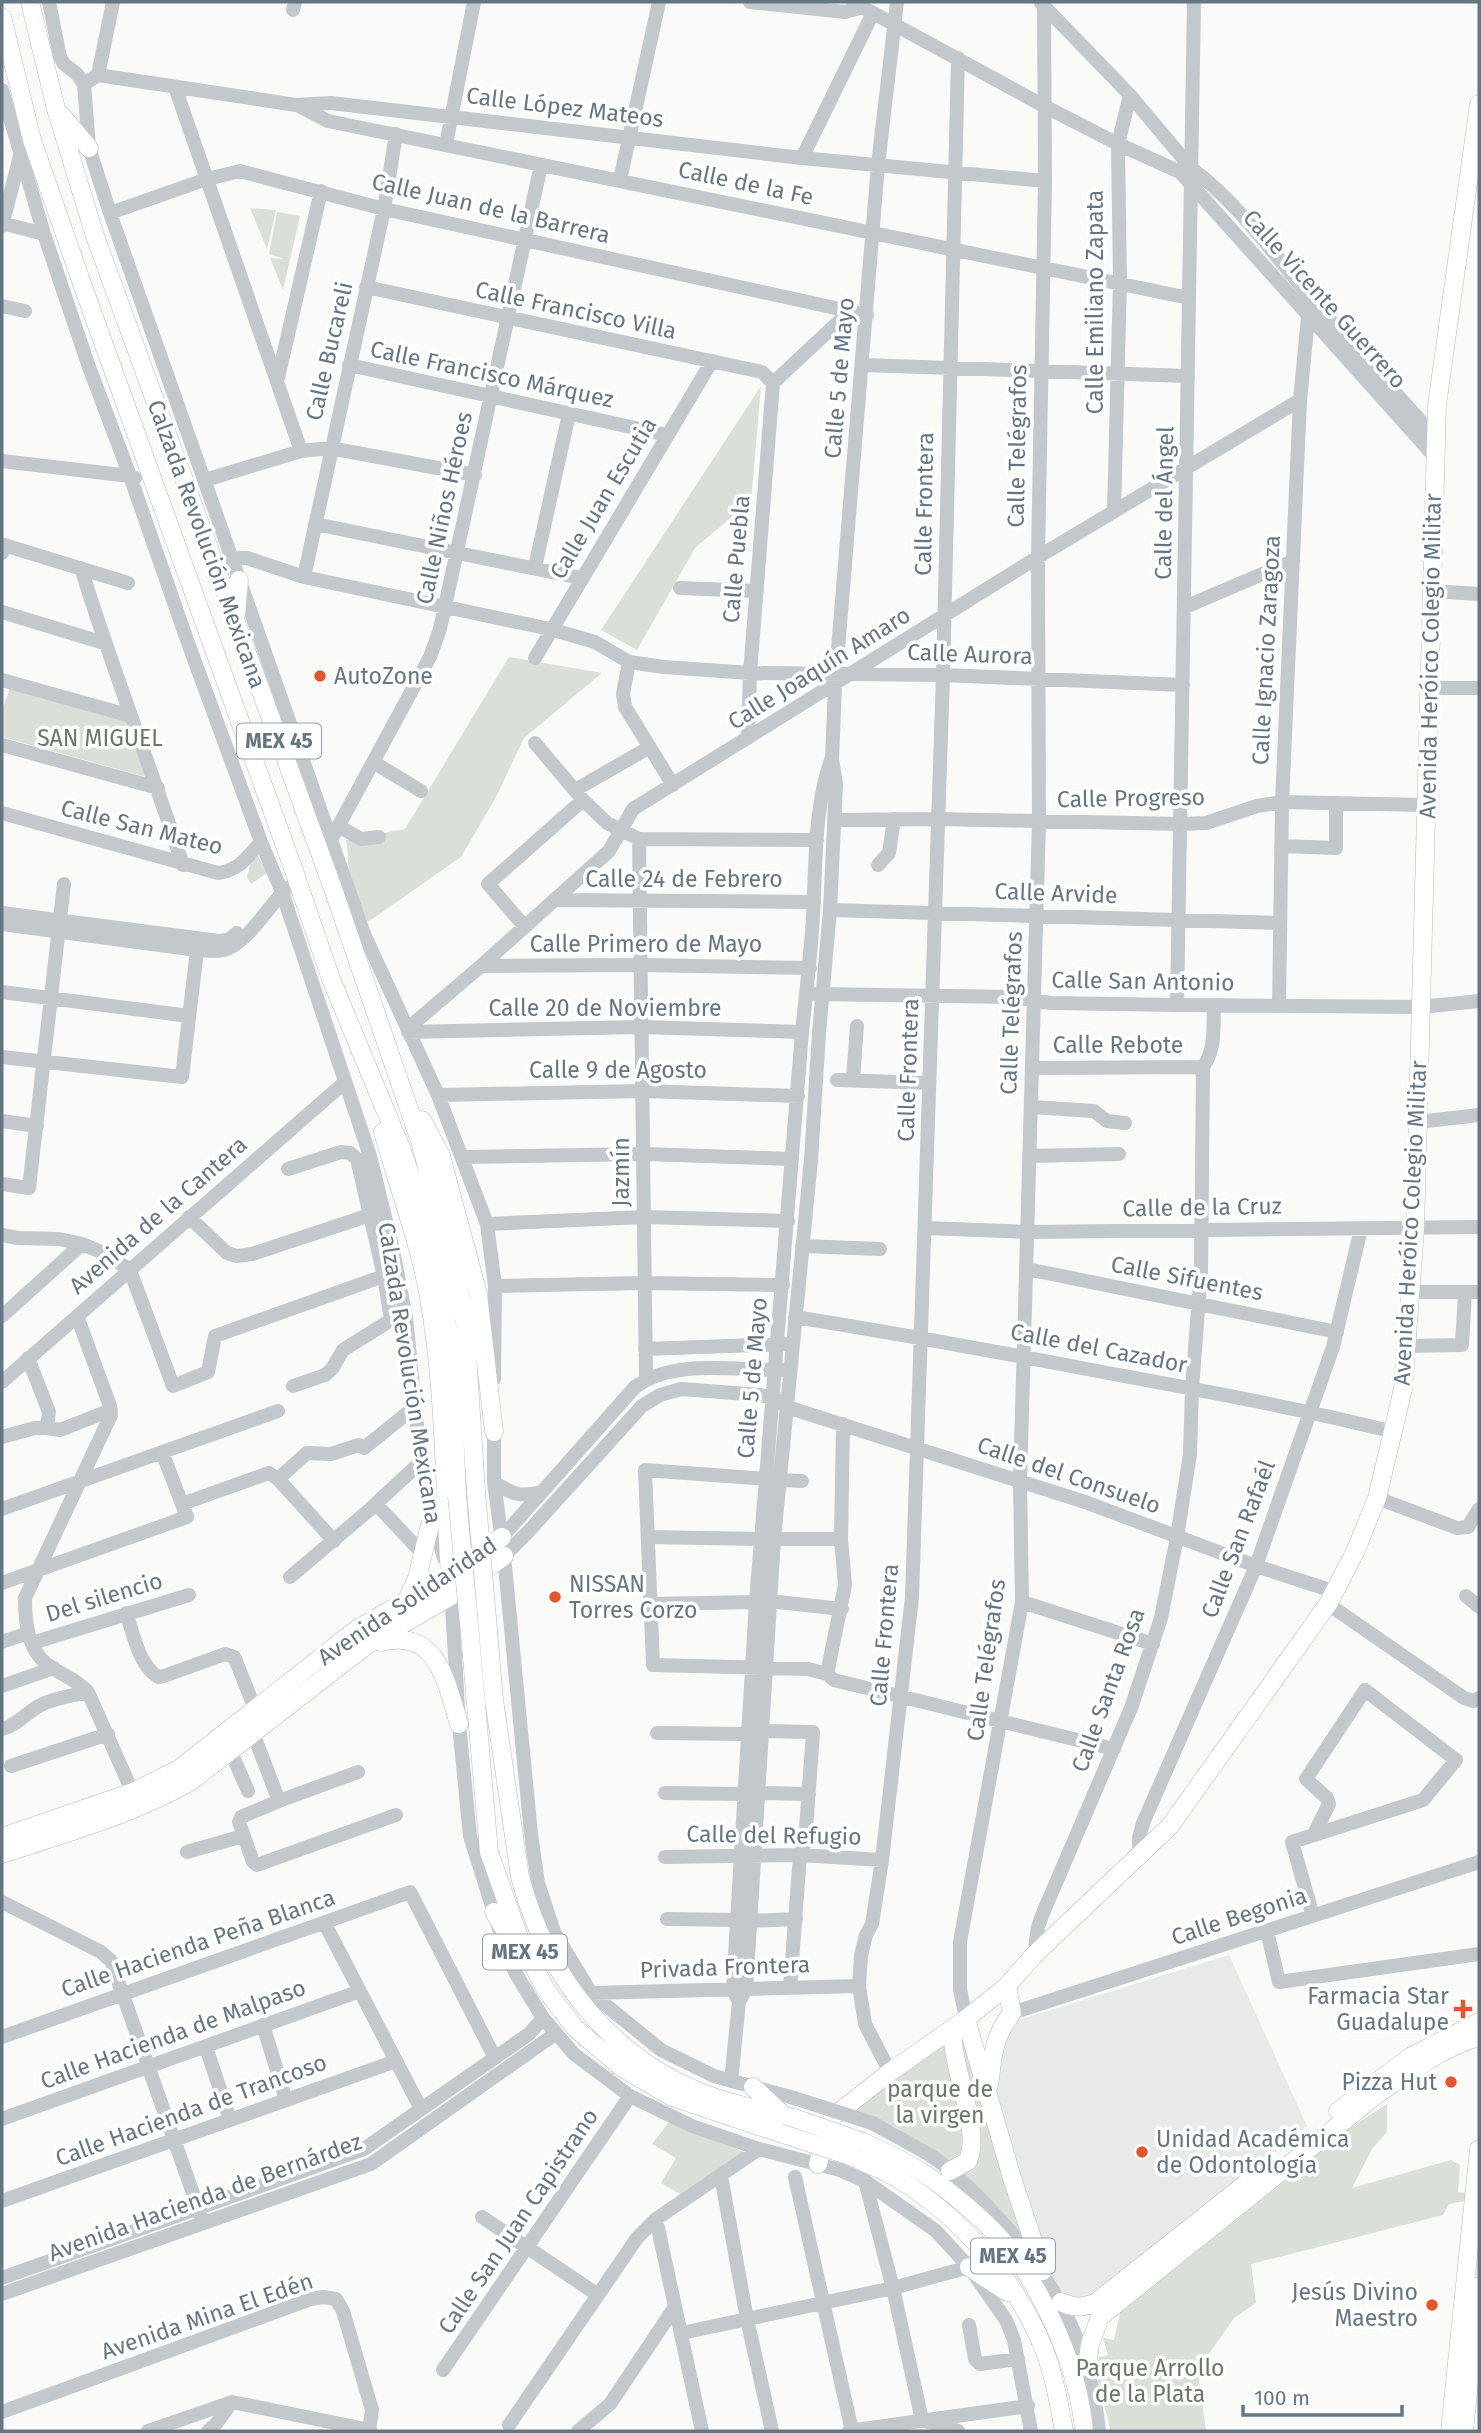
<svg xmlns="http://www.w3.org/2000/svg" width="1481" height="2433" font-family="'Fira Sans',sans-serif">
<rect width="100%" height="100%" fill="#fafaf8"/>
<!-- built -->
<path fill="#e8e9e9" d="M 1229,1955 L 1307,2126 L 1091,2298 L 1070,2299 L 1054,2283 L 1029,2223 L 991,2091 L 996,2041 L 1015,2021 Z"/>
<!-- green -->
<path fill="#dadfd7" d="M 250,208 L 276,210 L 267,249 Z
M 277,212 L 300,216 L 283,290 L 270,258 L 284,259 L 269,254 Z
M 761,386 L 751,501 L 695,548 L 637,650 L 601,630 Z
M 509,657 L 602,673 L 524,738 L 496,797 L 461,857 L 368,922 C 359,907 353,891 350,874 C 347,863 349,852 346,840 L 405,829 Z
M 10,688 L 130,720 L 146,777 L 2,737 L 2,711 Z
M 258,856 L 267,873 L 251,884 L 247,877 L 250,865 Z
M 966,2025 L 1021,2226 L 1019,2233 L 944,2158 L 897,2128 L 854,2110 Z
M 1387,2104 L 1387,2132 L 1372,2149 L 1352,2188 L 1451,2160 L 1460,2165 L 1458,2192 L 1468,2193 L 1465,2201 L 1449,2204 L 1443,2215 L 1251,2264 L 1256,2303 L 1234,2318 L 1204,2361 L 1199,2381 L 1206,2431 L 1110,2431 C 1108,2407 1091,2381 1099,2357 L 1108,2355 L 1103,2338 L 1114,2340 L 1121,2309 L 1287,2179 L 1342,2133 Z
M 670,2121 L 746,2153 L 680,2194 L 661,2183 L 676,2158 L 652,2144 Z"/>
<g fill="none" stroke-linecap="round" stroke-linejoin="round">
<!-- major casing -->
<g stroke="#b5babe" stroke-width="19">
<path id="major" d="M 30,2 L 56,109 L 95,236 L 331,883 L 420,1141 L 452,1261 L 465,1321 L 476,1492
M 2,17 L 32,140 L 86,295 L 293,868 L 331,979 L 401,1148 L 420,1203 L 434,1258 L 446,1318 L 451,1357 L 457,1496
M 62,116 L 89,148
M 236,615 L 239,580
M 422,1120 L 441,1156 L 478,1294 L 494,1432
M 383,1132 C 398,1186 418,1238 428,1292 C 445,1385 444,1482 450,1576
M 408,1598 L 417,1578 L 432,1517
M 488,1630 L 494,1700 L 520,1877 C 547,1979 614,2063 716,2098 C 741,2106 768,2112 794,2118
M 470,1635 L 489,1852 L 520,1940 L 546,1990 L 575,2028 L 621,2067 L 672,2097 L 780,2133
M 381,1642 C 438,1628 446,1682 459,1724
M 2,1837 L 133,1792 L 179,1769 L 357,1629 L 450,1576 L 502,1537
M 2,1854 C 66,1833 131,1815 190,1782 L 367,1645 L 451,1596 L 504,1556
M 494,1912 L 514,1945
M 966,2019 L 1012,2178 L 1043,2271
M 989,2085 C 993,2055 993,2037 1012,2013 L 1007,1986
M 753,2087 L 781,2113
M 1338,2111 L 1410,2057 L 1479,2022
M 863,2142 C 882,2151 902,2160 920,2171 C 948,2189 985,2220 1006,2245 C 1045,2293 1079,2370 1084,2431
M 853,2157 C 867,2164 883,2170 897,2178 C 961,2217 1015,2278 1044,2349 C 1054,2375 1059,2404 1064,2431
M 818,2164 L 827,2131 L 834,2116 L 890,2072 L 966,2019 L 1007,1986 L 1034,1955 L 1170,1826 L 1328,1604 L 1355,1552 L 1377,1498 L 1403,1389 L 1415,1229 L 1437,405 L 1479,104
M 950,2171 L 968,2161 C 982,2127 950,2068 953,2029
M 969,2267 L 1007,2292
M 1061,2302 C 1074,2308 1081,2308 1095,2303 L 1258,2174
M 1087,2367 L 1090,2344 L 1100,2317 L 1376,2095 C 1408,2074 1442,2047 1479,2037
M 1450,2431 L 1479,2149
M 1464,2431 L 1479,2286"/>
</g>
<!-- minor -->
<path stroke="#c3c8cc" stroke-width="14" d="M 49,2 L 60,57 L 64,64 L 77,74 L 84,84 L 89,148 L 110,213 L 354,905 L 364,934 L 438,1095 L 487,1224 L 495,1286 L 494,1379
M 750,2 L 845,12 L 863,7
M 853,2 L 1044,106 L 1118,144 L 1180,172 L 1435,457
M 1041,3 L 1130,95 L 1191,168 C 1235,200 1272,252 1307,293 C 1348,342 1392,389 1435,437
M 293,10 L 295,2
M 98,75 L 113,2
M 84,84 L 98,75 L 296,105 L 331,103 L 802,158 L 1045,181
M 175,87 L 301,451
M 2,90 L 44,234 L 89,367 L 130,476 L 187,640 L 261,842 L 282,892 L 370,1156 L 393,1250 L 406,1318 L 418,1435 L 432,1517 L 444,1558
M 299,106 L 328,121 L 1189,298
M 446,144 L 474,2
M 802,158 L 873,13
M 620,180 L 659,2
M 110,213 L 207,179 L 240,171 L 384,209 L 867,315
M 2,223 L 44,234
M 2,226 L 20,156
M 366,287 L 762,372 L 773,383
M 2,306 L 25,311
M 349,365 L 667,435
M 863,365 L 1188,376
M 278,378 L 321,191
M 773,383 L 850,311
M 2,461 L 130,476 L 135,478
M 205,480 L 301,451 L 330,448 L 475,475
M 1114,511 L 1120,282 L 1118,144 L 1130,95
M 315,524 L 581,578
M 2,553 L 4,545 L 128,583
M 232,558 L 247,558 L 304,577 L 550,629 L 595,642 L 629,662 L 664,667 L 750,673 L 943,675 L 1183,685
M 535,567 L 569,414
M 81,568 C 112,668 150,765 183,865
M 304,577 L 384,209 L 396,134
M 680,588 L 757,591
M 1431,591 L 1479,594
M 1185,607 L 1293,561
M 2,612 L 104,643
M 535,658 L 712,361
M 629,662 L 623,694 L 625,707 L 673,785
M 2,680 L 131,716
M 1429,688 L 1479,688
M 748,738 L 750,673 L 773,383
M 535,743 L 583,800 L 607,823 L 639,839 L 817,840
M 2,745 L 158,788
M 373,762 L 421,791
M 575,790 L 650,747
M 2,813 L 218,873 C 239,871 247,857 261,842
M 835,820 L 938,819 L 1179,824 L 1206,823 L 1257,806 L 1282,802 L 1426,805
M 338,826 L 361,839 L 379,837
M 332,838 L 430,657 L 440,629 L 541,165
M 639,839 L 646,1379
M 1281,846 L 1336,848 L 1336,803
M 878,865 L 889,853 L 894,819
M 554,900 L 814,902
M 830,910 L 1280,923
M 2,913 L 219,941 L 228,940 L 237,933
M 2,924 L 197,950 C 206,950 216,952 224,950 C 248,943 269,905 287,888
M 525,927 L 488,884 L 583,800
M 481,966 L 640,965 L 810,968
M 2,992 L 189,1016
M 815,994 L 1014,997 L 1051,1003 L 1177,1005 L 1421,1007 L 1479,1001
M 1177,1005 L 1194,2
M 1279,1006 L 1282,802 L 1300,400 L 1310,297
M 407,1029 L 481,966 L 609,851 L 633,809 L 1038,557 L 1300,400
M 408,1032 L 641,1027 L 802,1032
M 2,1057 L 182,1077 L 198,942
M 1033,1068 L 1203,1067
M 853,1079 L 857,1026
M 837,1080 L 929,1083
M 438,1095 L 643,1091 L 798,1096
M 1031,1107 L 1094,1111 L 1107,1121 L 1125,1123
M 2,1121 L 37,1126
M 1418,1122 L 1479,1115
M 1030,1156 L 1119,1154
M 462,1157 L 645,1154 L 792,1159
M 288,1169 L 341,1152 L 350,1153 L 357,1159 L 384,1276 L 391,1320 L 406,1318
M 2,1184 L 29,1188 L 64,884
M 189,1217 L 227,1253 L 237,1256 L 252,1254 L 370,1215
M 487,1224 L 644,1217 L 788,1221
M 925,1228 L 1029,1232 L 1479,1227
M 2,1235 L 18,1238 L 59,1239 L 82,1244 L 106,1254 L 130,1270 L 173,1386 L 208,1372 L 215,1336 L 384,1276
M 802,1246 L 880,1249
M 1027,1269 L 1337,1332
M 495,1286 L 644,1283 L 783,1285
M 1411,1292 L 1479,1292
M 2,1316 L 82,1244
M 77,1316 L 110,1406 L 111,1415 L 25,1598 C 25,1620 27,1649 47,1664 C 61,1675 76,1679 88,1692 L 136,1800
M 795,1317 C 895,1333 993,1351 1092,1370 C 1193,1389 1294,1407 1394,1432
M 1407,1346 L 1462,1345 L 1465,1292
M 645,1349 L 787,1344
M 2,1382 L 345,1082
M 293,1386 L 325,1375 L 332,1369 L 343,1350 L 391,1320
M 494,1424 L 494,1482 L 504,1556 L 531,1834 L 538,1883 L 554,1932 L 591,1993 L 661,2050 L 714,2076 L 794,2098
M 47,1428 L 60,1430 L 111,1410
M 2,1437 L 35,1428 L 47,1428 L 49,1412 L 28,1358
M 278,1479 L 307,1453 L 331,1454 L 359,1445 L 364,1448 L 415,1407
M 766,1479 L 645,1470 L 653,1665 L 808,1669 L 827,1674 L 834,1680 L 1114,1749
M 781,1480 L 802,1481
M 494,1482 C 513,1495 520,1497 542,1492
M 1377,1498 L 1457,1528 L 1468,1527 L 1479,1509
M 182,1504 L 269,1473 L 278,1479 L 334,1541
M 376,1504 L 424,1555
M 2,1509 L 278,1411
M 502,1537 L 635,1387 C 675,1358 736,1371 783,1370
M 648,1537 L 760,1539
M 774,1539 L 841,1539
M 504,1556 L 527,1533 L 642,1406 L 660,1395 L 681,1389 L 760,1395 L 773,1398 L 787,1407 L 1085,1502 L 1256,1566 L 1336,1592
M 290,1577 L 368,1511 L 422,1461
M 2,1583 L 187,1517 L 162,1452
M 451,1588 L 459,1724 L 470,1836 L 506,1951 L 516,1974 L 543,2018 L 574,2054 L 630,2096 L 692,2126 L 759,2149 L 840,2170 L 865,2181 L 936,2231 L 969,2267 L 1006,2320 L 1014,2340 L 1031,2431
M 1466,1596 L 1479,1607
M 769,1601 L 842,1609
M 1022,1602 L 1153,1644
M 649,1604 L 756,1602
M 1328,1604 L 1464,1698 L 1474,1701 L 1479,1698
M 126,1613 C 134,1634 138,1664 158,1677 L 164,1676 L 225,1654 L 234,1657 L 236,1661 L 255,1709
M 2,1642 L 28,1633
M 32,1643 L 189,1595
M 827,1674 L 845,1585 L 841,1539 L 843,1424
M 2,1686 L 54,1668
M 248,1726 L 253,1733 L 279,1801
M 2,1729 C 16,1726 26,1713 39,1706 C 53,1698 72,1696 88,1692
M 763,1731 L 813,1732 L 805,1843 L 800,1855 L 790,1987
M 657,1733 L 748,1734
M 231,1752 L 248,1791
M 11,1766 L 108,1734
M 358,1772 L 279,1801 L 241,1817 L 239,1822 L 253,1862 L 257,1865 L 396,1815
M 665,1793 L 743,1794
M 759,1793 L 809,1794
M 187,1852 L 243,1836
M 665,1857 L 800,1855 L 882,1860
M 1139,1857 L 1139,1838 L 1143,1823 L 1256,1566 L 1333,1347 L 1361,1229
M 2,1902 L 101,1952 L 111,1961 L 201,2216
M 1313,1916 L 1292,1842 L 1423,1800 L 1456,1760 L 1365,1690 L 1306,1779 L 1327,1798 L 1329,1804 L 1314,1834
M 667,1919 L 737,1920
M 749,1921 L 796,1919
M 325,1924 L 421,2109
M 1267,1931 L 1279,1982 L 1479,1954
M 1034,1955 L 1038,1927 L 1043,1913 L 1131,1708 L 1161,1618 L 1177,1537 L 1190,1454 L 1192,1389 L 1201,1270 L 1203,1067 C 1216,1049 1213,1027 1214,1006
M 591,1993 L 859,1986
M 739,2002 L 733,1989 L 756,1602 L 802,1032 C 806,993 811,954 813,915 C 816,864 814,808 831,760
M 1012,2013 L 1479,1862
M 966,2019 L 960,1989 L 960,1942 L 1022,1602 L 1020,1481 L 1039,822 L 1038,557 L 1045,181 L 1044,2
M 263,2025 L 286,2100
M 2,2037 L 410,1892 L 495,2058
M 206,2047 L 230,2120
M 890,2072 L 865,2024 L 859,1986 L 861,1955 L 866,1935 L 872,1924 L 882,1860 L 912,1597 L 943,675 L 958,58
M 731,2081 L 739,2002 L 746,1989 L 774,1539 L 811,1160 L 819,1033 L 830,910 L 836,784 L 832,759 L 835,685 L 878,165 L 897,2
M 2,2119 L 360,1991
M 872,2123 C 892,2134 913,2145 933,2157 C 954,2172 974,2192 992,2211 C 1052,2275 1090,2342 1099,2431
M 721,2176 L 747,2319 L 772,2431
M 795,2177 L 852,2431
M 865,2181 L 893,2288 L 922,2420 L 958,2431
M 2,2201 L 396,2061
M 482,2217 L 598,2295
M 656,2219 L 702,2431
M 2,2278 L 364,2149 L 529,2034 L 543,2018
M 2,2294 L 371,2164 L 555,2034
M 969,2325 L 975,2359 L 980,2364 L 1018,2359
M 682,2333 L 893,2288 L 969,2267
M 443,2370 L 630,2096
M 2,2412 L 311,2299 L 323,2297 L 336,2299 L 343,2311 L 372,2410 L 369,2431
M 509,2425 L 637,2238 L 656,2219 L 759,2149
M 148,2431 L 232,2402 L 370,2430
M 208,2431 L 216,2424 L 232,2402
M 578,2431 L 610,2404 L 675,2307
M 849,2431 L 1028,2406"/>
<!-- major -->
<use href="#major" stroke="#fff" stroke-width="18"/>
<!-- major-bridge casing -->
<g stroke="#b5babe" stroke-width="19" stroke-linecap="butt">
<path id="major-bridge" d="M 476,1492 L 488,1630
M 457,1496 L 470,1635
M 794,2118 L 863,2142
M 780,2133 L 853,2157"/>
</g>
<!-- minor-bridge -->
<path stroke="#c3c8cc" stroke-width="14" d="M 794,2098 L 872,2123"/>
<!-- major-bridge -->
<use href="#major-bridge" stroke="#fff" stroke-width="18"/>
</g>
<!-- markers -->
<g fill="#e4572e" stroke="#fff" stroke-width="2.5">
<circle cx="320" cy="676" r="7"/>
<circle cx="555" cy="1597" r="7"/>
<path d="M1459.5 1998.5h7v7h7v7h-7v7h-7v-7h-7v-7h7z"/>
<circle cx="1451" cy="2082" r="7"/>
<circle cx="1142" cy="2152" r="7"/>
<circle cx="1432" cy="2305" r="7"/>
</g>
<g text-anchor="middle" stroke-width="7" stroke-linejoin="round" paint-order="stroke">
<!-- shield labels -->
<g fill="#fff" stroke="#939fa8" stroke-width="2">
<rect x="237" y="723.5" width="84" height="35" rx="5"/>
<rect x="483" y="1934.5" width="84" height="35" rx="5"/>
<rect x="971" y="2238.5" width="84" height="35" rx="5"/>
</g>
<g font-size="21" font-weight="bold" fill="#657683">
<text x="279" y="748">MEX 45</text>
<text x="525" y="1959">MEX 45</text>
<text x="1013" y="2263">MEX 45</text>
</g>
<!-- street labels -->
<g font-size="23" fill="#657683" stroke="#fff">
<text transform="translate(565 107) rotate(7)" y="8">Calle López Mateos</text>
<text transform="translate(746 183) rotate(12)" y="8">Calle de la Fe</text>
<text transform="translate(491 208) rotate(13)" y="8">Calle Juan de la Barrera</text>
<text transform="translate(1325 299) rotate(48)" y="8">Calle Vicente Guerrero</text>
<text transform="translate(1095 302) rotate(-90)" y="8">Calle Emiliano Zapata</text>
<text transform="translate(576 310) rotate(12)" y="8">Calle Francisco Villa</text>
<text transform="translate(329 351) rotate(-77)" y="8">Calle Bucareli</text>
<text transform="translate(492 374) rotate(12)" y="8">Calle Francisco Márquez</text>
<text transform="translate(839 378) rotate(-85)" y="8">Calle 5 de Mayo</text>
<text transform="translate(1017 446) rotate(-89)" y="8">Calle Telégrafos</text>
<text transform="translate(603 498) rotate(-59)" y="8">Calle Juan Escutia</text>
<text transform="translate(1164 503) rotate(-89)" y="8">Calle del Ángel</text>
<text transform="translate(924 504) rotate(-89)" y="8">Calle Frontera</text>
<text transform="translate(444 508) rotate(-78)" y="8">Calle Niños Héroes</text>
<text transform="translate(207 544) rotate(70)" y="8">Calzada Revolución Mexicana</text>
<text transform="translate(736 559) rotate(-85)" y="8">Calle Puebla</text>
<text transform="translate(1266 650) rotate(-87)" y="8">Calle Ignacio Zaragoza</text>
<text transform="translate(970 654) rotate(2)" y="8">Calle Aurora</text>
<text transform="translate(1430 656) rotate(-89)" y="8">Avenida Heróico Colegio Militar</text>
<text transform="translate(819 668) rotate(-32)" y="8">Calle Joaquín Amaro</text>
<text transform="translate(1131 798) rotate(-1)" y="8">Calle Progreso</text>
<text transform="translate(142 827) rotate(14)" y="8">Calle San Mateo</text>
<text x="684" y="887">Calle 24 de Febrero</text>
<text transform="translate(1056 893) rotate(2)" y="8">Calle Arvide</text>
<text x="646" y="952">Calle Primero de Mayo</text>
<text transform="translate(1143 981) rotate(1)" y="8">Calle San Antonio</text>
<text x="605" y="1016">Calle 20 de Noviembre</text>
<text transform="translate(1011 1013) rotate(-88)" y="8">Calle Telégrafos</text>
<text x="1118" y="1053">Calle Rebote</text>
<text x="618" y="1078">Calle 9 de Agosto</text>
<text transform="translate(908 1070) rotate(-88)" y="8">Calle Frontera</text>
<text transform="translate(621 1172) rotate(-90)" y="8">Jazmín</text>
<text transform="translate(1202 1207) rotate(-1)" y="8">Calle de la Cruz</text>
<text transform="translate(158 1215) rotate(-41)" y="8">Avenida de la Cantera</text>
<text transform="translate(1410 1223) rotate(-87)" y="8">Avenida Heróico Colegio Militar</text>
<text transform="translate(1187 1278) rotate(11)" y="8">Calle Sifuentes</text>
<text transform="translate(1099 1348) rotate(11)" y="8">Calle del Cazador</text>
<text transform="translate(410 1373) rotate(81)" y="8">Calzada Revolución Mexicana</text>
<text transform="translate(752 1378) rotate(-85)" y="8">Calle 5 de Mayo</text>
<text transform="translate(1069 1475) rotate(19)" y="8">Calle del Consuelo</text>
<text transform="translate(1238 1539) rotate(-69)" y="8">Calle San Rafaél</text>
<text transform="translate(104 1597) rotate(-17)" y="8">Del silencio</text>
<text transform="translate(407 1601) rotate(-34)" y="8">Avenida Solidaridad</text>
<text transform="translate(884 1635) rotate(-85)" y="8">Calle Frontera</text>
<text transform="translate(986 1660) rotate(-82)" y="8">Calle Telégrafos</text>
<text transform="translate(1108 1690) rotate(-70)" y="8">Calle Santa Rosa</text>
<text transform="translate(774 1835) rotate(1)" y="8">Calle del Refugio</text>
<text transform="translate(1239 1916) rotate(-18)" y="8">Calle Begonia</text>
<text transform="translate(198 1943) rotate(-19)" y="8">Calle Hacienda Peña Blanca</text>
<text transform="translate(725 1967) rotate(-2)" y="8">Privada Frontera</text>
<text transform="translate(173 2034) rotate(-20)" y="8">Calle Hacienda de Malpaso</text>
<text transform="translate(191 2110) rotate(-20)" y="8">Calle Hacienda de Trancoso</text>
<text transform="translate(205 2197) rotate(-20)" y="8">Avenida Hacienda de Bernárdez</text>
<text transform="translate(518 2221) rotate(-56)" y="8">Calle San Juan Capistrano</text>
<text transform="translate(207 2316) rotate(-19)" y="8">Avenida Mina El Edén</text>
</g>
<!-- poi labels -->
<g font-size="23" fill="#657683" stroke="#fff" text-anchor="start">
<text x="334" y="684">AutoZone</text>
<text x="569" y="1592">NISSAN<tspan x="569" dy="26">Torres Corzo</tspan></text>
<text x="1449" y="2004" text-anchor="end">Farmacia Star<tspan x="1449" dy="26">Guadalupe</tspan></text>
<text x="1437" y="2090" text-anchor="end">Pizza Hut</text>
<text x="1156" y="2147">Unidad Académica<tspan x="1156" dy="26">de Odontología</tspan></text>
<text x="1418" y="2300" text-anchor="end">Jesús Divino<tspan x="1418" dy="26">Maestro</tspan></text>
</g>
<!-- park labels -->
<g font-size="23" fill="#687a64" stroke="#fff">
<text x="100" y="746">SAN MIGUEL</text>
<text x="940" y="2097">parque de<tspan x="940" dy="26">la virgen</tspan></text>
<text x="1150" y="2376">Parque Arrollo<tspan x="1150" dy="26">de la Plata</tspan></text>
</g>
</g>
<!-- border -->
<rect width="1481" height="2433" fill="none" stroke="#657683" stroke-width="7"/>
<!-- scale -->
<path d="M1243 2405v10h159v-10" fill="none" stroke="#657683" stroke-width="3.5"/>
<text x="1254" y="2405" font-size="21" fill="#657683" stroke="#ffffff" stroke-width="5" paint-order="stroke">100 m</text>
</svg>
